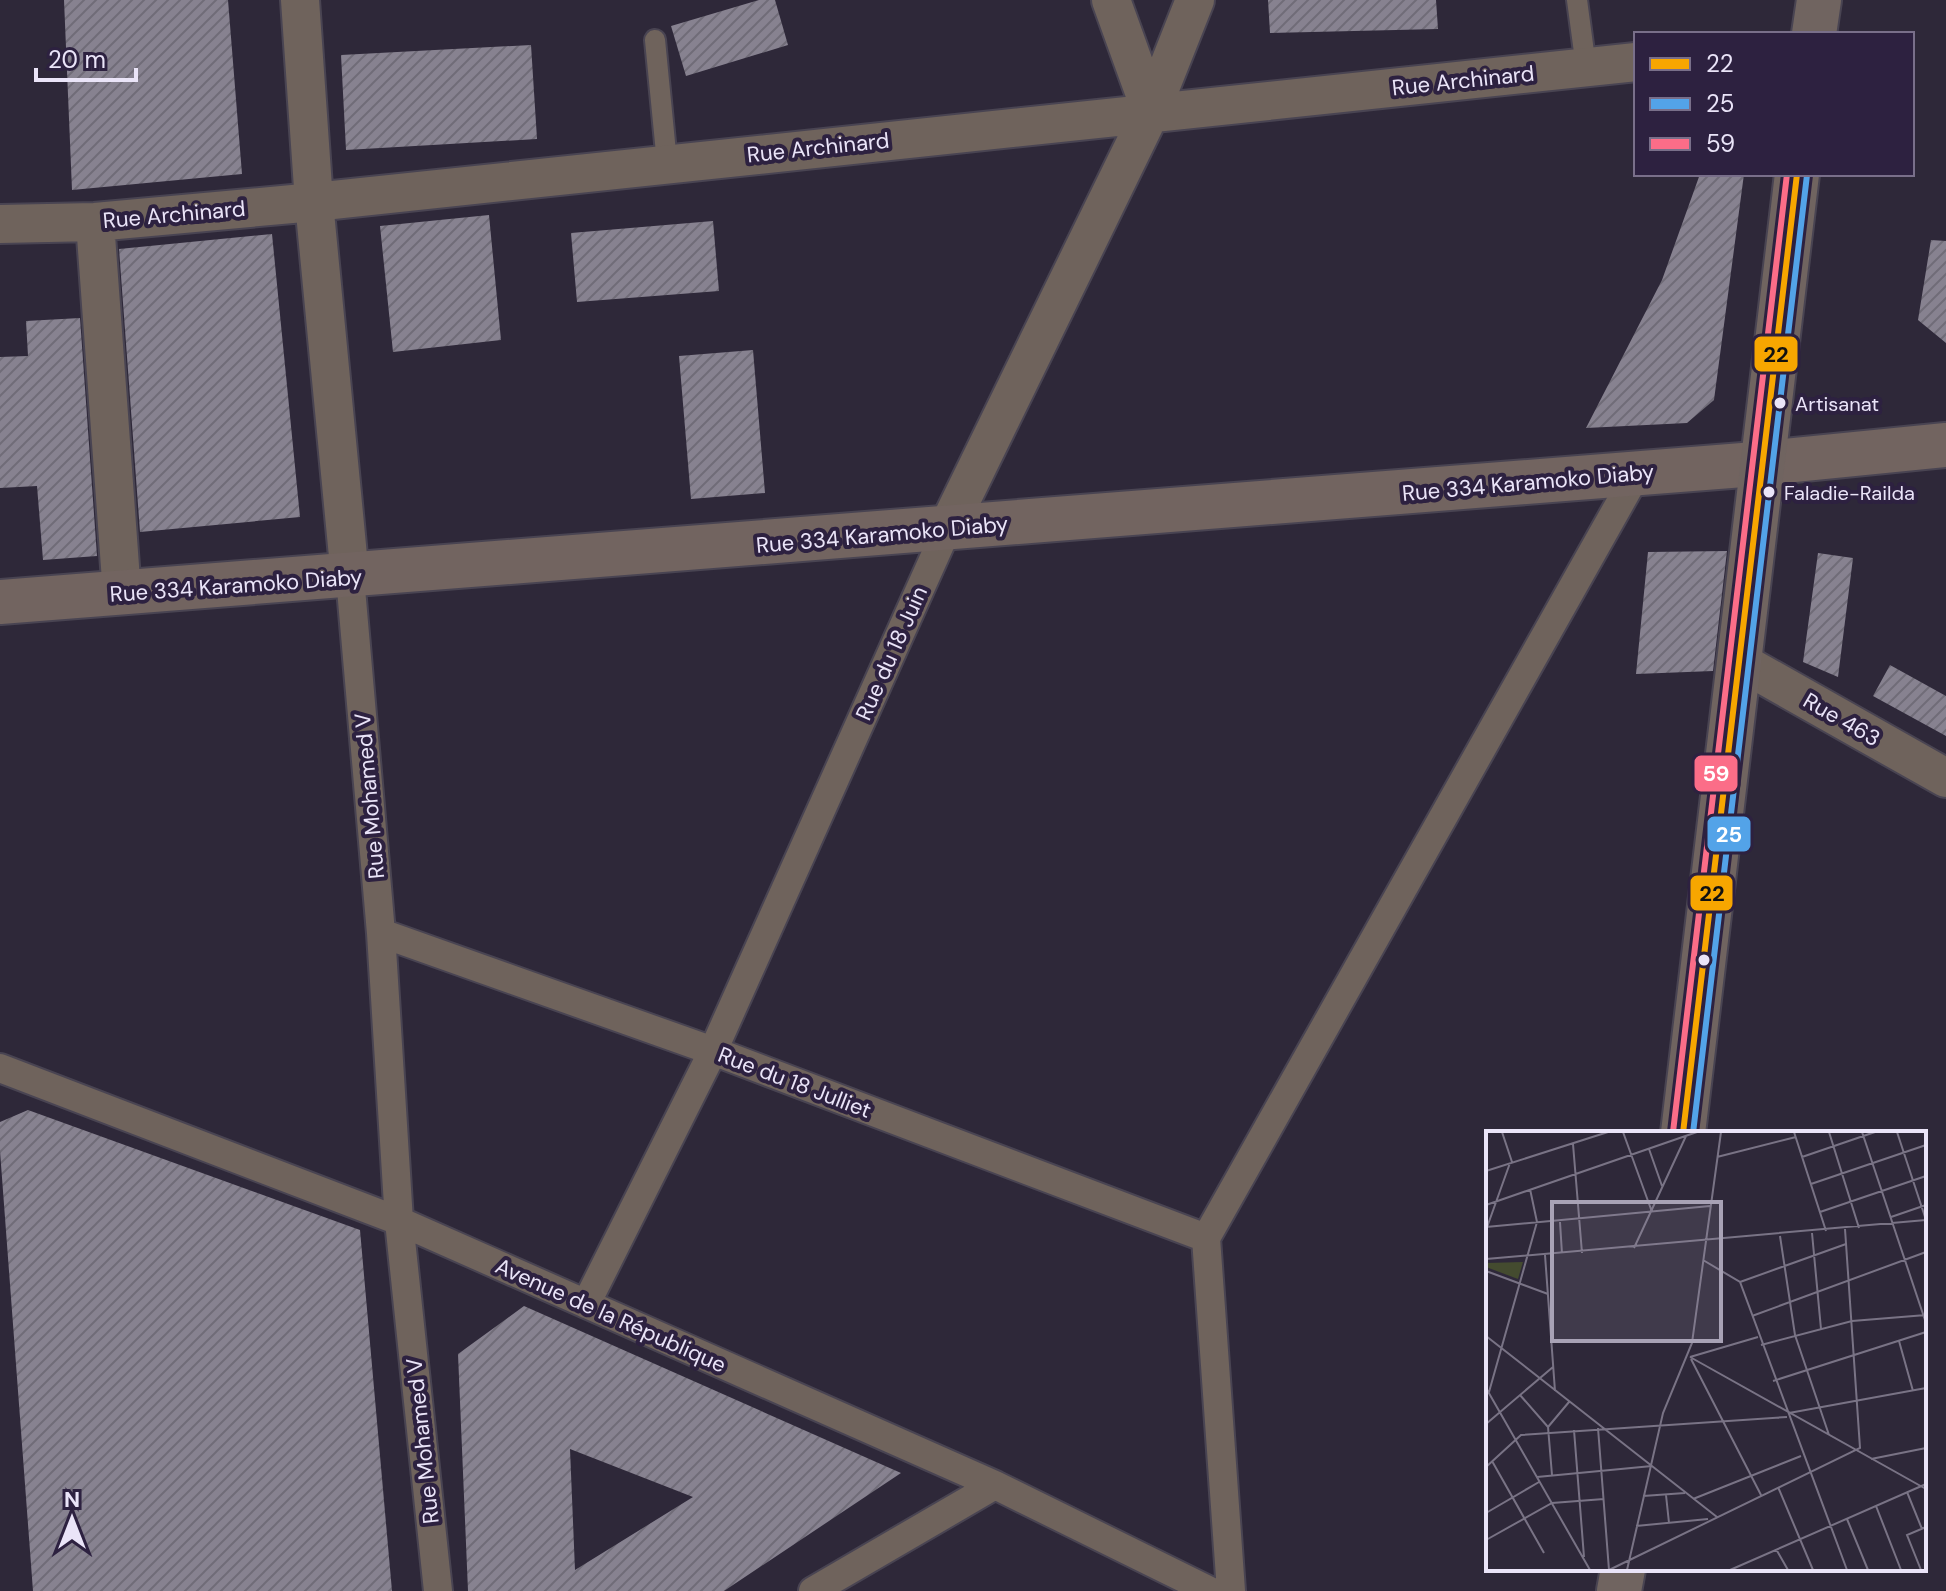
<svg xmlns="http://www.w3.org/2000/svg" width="1946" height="1591" font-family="'DM Sans',sans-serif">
<defs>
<pattern id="building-hatch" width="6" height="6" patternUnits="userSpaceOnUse" patternTransform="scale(2)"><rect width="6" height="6" fill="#878290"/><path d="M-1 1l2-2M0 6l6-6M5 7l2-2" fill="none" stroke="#706c78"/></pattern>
</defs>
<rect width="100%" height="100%" fill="#2e2839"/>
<!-- building -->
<path fill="url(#building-hatch)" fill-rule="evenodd" d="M 64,0 L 228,0 L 242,174 L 72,190 Z
M 759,0 L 775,0 L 788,45 L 686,76 L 671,26 Z
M 1268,0 L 1436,0 L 1438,29 L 1270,33 Z
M 531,45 L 537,139 L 346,150 L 341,55 Z
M 1700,174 L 1744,174 L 1714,400 L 1687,423 L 1586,428 L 1662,280 Z
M 489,215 L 501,340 L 393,352 L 380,226 Z
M 713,221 L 719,291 L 577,302 L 571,233 Z
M 272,234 L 300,517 L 140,532 L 119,249 Z
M 1931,240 L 1946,241 L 1946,343 L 1918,320 Z
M 80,318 L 97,556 L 43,560 L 37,486 L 0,488 L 0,357 L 28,356 L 26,321 Z
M 753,350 L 765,493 L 691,499 L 679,356 Z
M 1727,551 L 1713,671 L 1636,674 L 1648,552 Z
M 1818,553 L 1853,558 L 1838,677 L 1803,662 Z
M 1890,665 L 1946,696 L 1946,736 L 1873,696 Z
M 28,1110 L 360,1230 L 392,1591 L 33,1591 L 0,1151 L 0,1122 Z
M 524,1306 L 901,1473 L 724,1591 L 468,1591 L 458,1354 ZM 570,1449 L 693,1497 L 575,1570 Z"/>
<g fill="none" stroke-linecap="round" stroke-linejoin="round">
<!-- service casing -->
<g stroke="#494452" stroke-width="24">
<path id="service" d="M 1577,0 L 1586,67
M 655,40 L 667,163"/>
</g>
<!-- pedestrian casing -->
<g stroke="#494452" stroke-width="32">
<path id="pedestrian" d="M 350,577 L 381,933 L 399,1221 L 438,1591
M 381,933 L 713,1051 L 1206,1238
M 0,1068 L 399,1221 L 995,1485 L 1210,1591
M 586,1304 L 713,1051 L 947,529
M 813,1591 L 995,1485
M 1231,1591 L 1206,1238 L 1637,473"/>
</g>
<!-- minor casing -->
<g stroke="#494452" stroke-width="42">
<path id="minor" d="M 300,0 L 314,202 L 350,577
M 1111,0 L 1151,111
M 95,222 L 122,594
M 0,224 L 95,222 L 314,202 L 1636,62
M 947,529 L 1151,111 L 1195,0
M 1737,660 L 1946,778"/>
</g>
<!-- secondary casing -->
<g stroke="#494452" stroke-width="48">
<path id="secondary" d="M 0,602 L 1743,465 L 1946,445"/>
</g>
<!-- primary casing -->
<g stroke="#494452" stroke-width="48">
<path id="primary" d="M 1814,34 L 1819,0
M 1683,1133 L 1797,174
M 1619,1591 L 1623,1569"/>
</g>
<!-- service -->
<use href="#service" stroke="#6f635c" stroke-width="20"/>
<!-- pedestrian -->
<use href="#pedestrian" stroke="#6f635c" stroke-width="28"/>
<!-- minor -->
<use href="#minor" stroke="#6f635c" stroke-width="38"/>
<!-- secondary -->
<use href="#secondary" stroke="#726460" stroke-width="44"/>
<!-- primary -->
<use href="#primary" stroke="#706460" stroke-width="44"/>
<!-- bus-1 casing -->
<g stroke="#2d2140" stroke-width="12">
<path id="bus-1" d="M 1683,1133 L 1797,174"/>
</g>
<!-- bus-2 casing -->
<g stroke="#2d2140" stroke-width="12">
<path id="bus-2" d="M 1693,1133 L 1807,175"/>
</g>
<!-- bus-3 casing -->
<g stroke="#2d2140" stroke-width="12">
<path id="bus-3" d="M 1673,1132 L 1787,174"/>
</g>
<!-- bus-1 -->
<use href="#bus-1" stroke="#f7a600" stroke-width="6"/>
<!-- bus-2 -->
<use href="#bus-2" stroke="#53a3e8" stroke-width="6"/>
<!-- bus-3 -->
<use href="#bus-3" stroke="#fb6d88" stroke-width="6"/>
</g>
<!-- markers -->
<g fill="#eae4f8" stroke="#2d2140" stroke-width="3">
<circle cx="1780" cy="403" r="7"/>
<circle cx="1769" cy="492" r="7"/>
<circle cx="1704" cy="960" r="7"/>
</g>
<g text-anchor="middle" stroke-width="8" stroke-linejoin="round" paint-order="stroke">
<!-- bus labels -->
<g font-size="20" fill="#eae4f8" stroke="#2d2140" text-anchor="start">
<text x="1795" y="411">Artisanat</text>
<text x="1784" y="500">Faladie-Railda</text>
</g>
<!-- street labels -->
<g font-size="22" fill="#eae4f8" stroke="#2d2140">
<text transform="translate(1463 80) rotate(-6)" y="8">Rue Archinard</text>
<text transform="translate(818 147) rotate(-6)" y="8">Rue Archinard</text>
<text transform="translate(174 214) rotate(-5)" y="8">Rue Archinard</text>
<text transform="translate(1528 482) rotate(-5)" y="8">Rue 334 Karamoko Diaby</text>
<text transform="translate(882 534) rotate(-5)" y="8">Rue 334 Karamoko Diaby</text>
<text transform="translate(236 585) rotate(-4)" y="8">Rue 334 Karamoko Diaby</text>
<text transform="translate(891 653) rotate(-66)" y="8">Rue du 18 Juin</text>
<text transform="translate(1842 719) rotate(30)" y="8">Rue 463</text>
<text transform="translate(369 796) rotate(-95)" y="8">Rue Mohamed V</text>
<text transform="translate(795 1082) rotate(21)" y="8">Rue du 18 Julliet</text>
<text transform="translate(611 1315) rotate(24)" y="8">Avenue de la République</text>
<text transform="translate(422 1441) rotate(-96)" y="8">Rue Mohamed V</text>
</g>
</g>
<!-- overview -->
<g transform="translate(1486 1131)">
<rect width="440" height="440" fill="#2e2839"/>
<path d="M 37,131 L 32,148 L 0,136 L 0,132 Z" fill="#444b2f"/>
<path fill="none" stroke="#797385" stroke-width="2" d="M 16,1 L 26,31M 137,1 L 166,81M 308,1 L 340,100M 343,1 L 373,97M 376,1 L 440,192M 411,1 L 440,89M 87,13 L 96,122M 163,18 L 176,55M 231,26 L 310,6M 316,26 L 389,1M 0,40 L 122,1M 325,53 L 440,14M 44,58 L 51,91M 0,74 L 211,1M 334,81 L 440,45M 405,86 L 440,74M 74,91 L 76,123M 0,96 L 224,75M 0,99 L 24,32M 326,102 L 335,198M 294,105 L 309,204 L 343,304M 148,117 L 200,5M 59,124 L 69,260M 0,128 L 440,89M 217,129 L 254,151 L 361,439M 0,140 L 62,163M 254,151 L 360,113M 266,185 L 440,121M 0,205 L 231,386M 413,210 L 427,260M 275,214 L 366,190 L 440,184M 204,226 L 440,358M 204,226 L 272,206M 205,228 L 275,364M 287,250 L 440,201M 0,257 L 104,439M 3,261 L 51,91M 34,264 L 62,296 L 66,344M 303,282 L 440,257M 0,293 L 67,236M 62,296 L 83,271M 112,297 L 123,439M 88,299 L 98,426M 385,328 L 440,317M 6,330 L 58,422M 0,336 L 35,304 L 301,286M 51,346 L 166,335M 292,356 L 327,439M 421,361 L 436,398M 180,364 L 183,392M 157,365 L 199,362M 207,368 L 315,325M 390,375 L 415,439M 0,382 L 53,351M 361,388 L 382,439M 150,395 L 222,388M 0,409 L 66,372 L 118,368M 290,418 L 302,439M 123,439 L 374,317 L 359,98M 141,439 L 177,282 L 206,212 L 235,1M 244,439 L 440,353M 435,439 L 421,404 L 440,396"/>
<path fill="#a8a2b5" fill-opacity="0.15" stroke="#a8a2b5" stroke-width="4" d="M 66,71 L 235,71 L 235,210 L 66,210 Z"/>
<rect width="440" height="440" fill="none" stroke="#eae4f8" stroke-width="4"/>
</g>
<g stroke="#2d2140" stroke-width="3">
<rect x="1753" y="335" width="46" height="38" rx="8" fill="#f7a600"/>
<rect x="1693" y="754" width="46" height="39" rx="8" fill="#fb6d88"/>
<rect x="1706" y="815" width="46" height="38" rx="8" fill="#53a3e8"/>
<rect x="1689" y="874" width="45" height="38" rx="8" fill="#f7a600"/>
</g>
<g font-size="22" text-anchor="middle" font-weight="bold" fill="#fff">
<text x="1716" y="781">59</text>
<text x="1729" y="842">25</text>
</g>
<g font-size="22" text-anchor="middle" font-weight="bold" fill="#111">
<text x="1776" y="362">22</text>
<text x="1712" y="901">22</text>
</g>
<!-- legend -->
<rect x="1634" y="32" width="280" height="144" fill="#2d2140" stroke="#796f8a" stroke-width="2"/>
<rect x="1650" y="58" width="40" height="12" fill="#f7a600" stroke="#796f8a" stroke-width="2"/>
<text x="1706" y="72" font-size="24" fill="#eae4f8">22</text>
<rect x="1650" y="98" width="40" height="12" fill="#53a3e8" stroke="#796f8a" stroke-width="2"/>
<text x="1706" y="112" font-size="24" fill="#eae4f8">25</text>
<rect x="1650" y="138" width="40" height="12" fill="#fb6d88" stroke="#796f8a" stroke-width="2"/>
<text x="1706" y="152" font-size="24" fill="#eae4f8">59</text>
<!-- north arrow -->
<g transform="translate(72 1519)" stroke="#2d2140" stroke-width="6" paint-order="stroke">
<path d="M0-6L14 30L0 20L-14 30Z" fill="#eae4f8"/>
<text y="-12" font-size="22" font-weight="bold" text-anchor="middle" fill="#eae4f8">N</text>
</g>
<!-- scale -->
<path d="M36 68v12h100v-12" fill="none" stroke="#eae4f8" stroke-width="4"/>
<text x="48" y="68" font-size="24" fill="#eae4f8" stroke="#2d2140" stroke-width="6" paint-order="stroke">20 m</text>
</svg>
